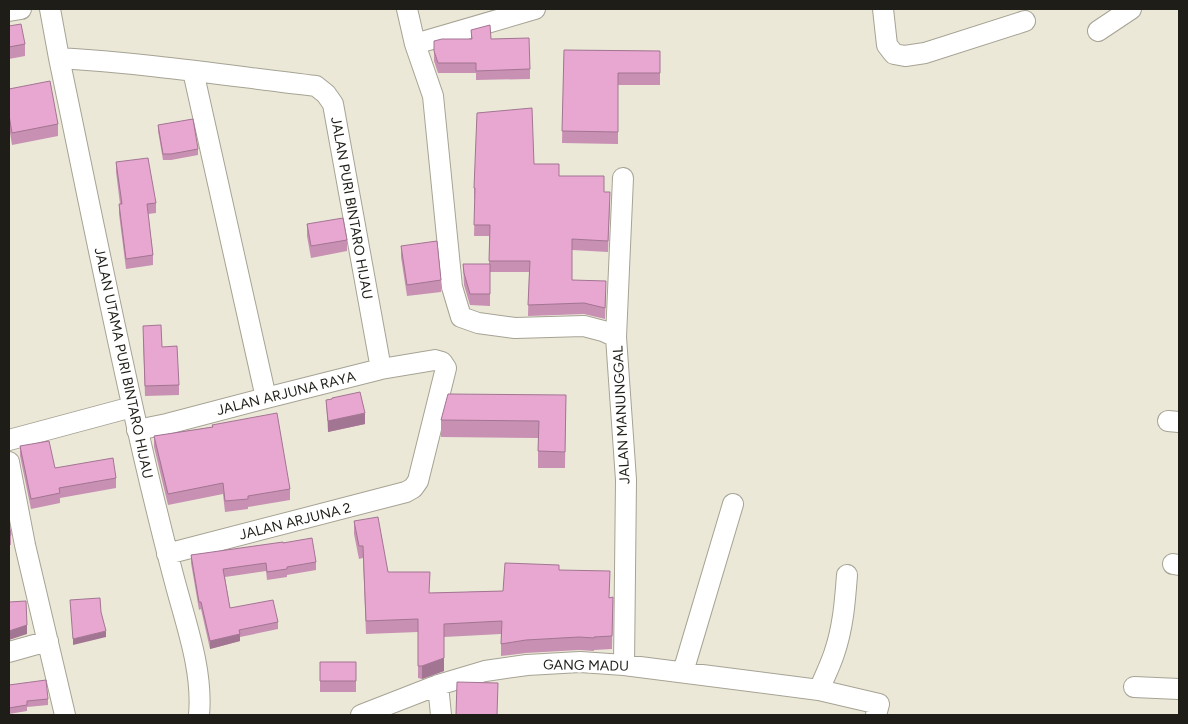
<svg xmlns="http://www.w3.org/2000/svg" width="1188" height="724" font-family="Figtree,sans-serif">
<rect width="100%" height="100%" fill="#ebe8d8"/>
<g fill="none" stroke-linecap="round" stroke-linejoin="round">
<!-- minor casing -->
<g stroke="#a6a394" stroke-width="22">
<path id="minor" d="M 50,9 L 59,58 C 89,201 117,345 151,487 C 159,520 167,553 176,586 C 187,627 203,672 199,715
M 407,9 L 415,44 L 433,96 L 452,287 L 461,317 L 478,323 L 515,328 L 584,326 L 603,331 L 616,337
M 883,9 L 887,45 L 894,54 L 905,56 L 925,53 L 1025,21
M 9,11 L 21,9
M 1098,31 L 1131,9
M 415,44 L 535,9
M 59,58 C 145,63 231,76 316,86 L 326,94 L 333,104 L 381,369
M 193,71 L 266,398
M 623,178 L 616,337 L 626,480 L 624,665
M 1168,421 L 1179,422
M 137,430 L 167,424 L 266,398 L 381,369 L 435,360 L 442,362 L 446,368 L 418,481 L 413,488 L 406,492 L 167,554
M 9,440 L 132,407
M 9,462 L 25,545 L 65,715
M 1173,564 L 1179,565
M 9,652 L 48,641
M 683,672 L 733,504
M 438,685 L 441,715
M 1134,687 L 1179,689
M 819,690 C 824,678 830,666 834,654 C 843,628 845,602 847,575
M 361,715 L 438,685 L 485,671 L 527,665 L 580,662 L 624,665 L 819,690 L 879,704 L 876,715"/>
</g>
<!-- minor -->
<use href="#minor" stroke="#fff" stroke-width="20"/>
</g>
<!-- wall -->
<path fill="#c890b3" d="M 9,26 L 25,44 L 25,56 L 9,59 Z
M 471,30 L 491,39 L 530,69 L 530,79 L 476,80 L 476,73 L 438,73 L 434,61 L 434,41 L 471,39 Z
M 564,50 L 660,51 L 660,85 L 618,85 L 618,144 L 562,143 Z
M 9,89 L 58,124 L 58,136 L 12,145 L 9,127 Z
M 158,125 L 198,149 L 198,155 L 171,160 L 163,160 L 158,131 Z
M 116,162 L 156,203 L 156,213 L 148,214 L 153,255 L 153,265 L 126,269 L 119,214 L 119,204 L 120,204 L 116,172 Z
M 534,164 L 559,176 L 604,192 L 610,203 L 608,252 L 572,250 L 572,280 L 606,292 L 605,319 L 584,314 L 528,316 L 529,272 L 490,272 L 490,306 L 470,305 L 464,285 L 463,264 L 489,264 L 489,236 L 474,236 L 475,199 L 474,199 L 474,188 Z
M 307,224 L 347,240 L 347,251 L 311,258 L 307,236 Z
M 401,246 L 441,280 L 441,292 L 407,296 L 401,257 Z
M 143,337 L 162,347 L 179,385 L 179,395 L 145,396 Z
M 566,395 L 565,468 L 538,468 L 538,438 L 441,437 L 441,420 Z
M 326,400 L 365,424 L 328,432 Z
M 212,425 L 290,489 L 290,500 L 248,507 L 248,509 L 225,512 L 223,494 L 168,505 L 154,447 L 154,436 L 212,427 Z
M 20,446 L 55,468 L 116,478 L 116,488 L 60,498 L 60,503 L 31,509 L 20,456 Z
M 354,521 L 388,572 L 429,593 L 503,591 L 559,570 L 609,598 L 613,597 L 612,649 L 594,650 L 594,651 L 579,650 L 526,653 L 501,656 L 501,634 L 444,637 L 444,671 L 422,679 L 418,678 L 418,632 L 366,634 L 363,558 L 359,559 L 354,534 Z
M 9,523 L 11,535 L 11,545 L 9,545 Z
M 283,543 L 316,562 L 316,570 L 287,575 L 287,577 L 267,580 L 266,571 L 225,577 L 230,608 L 278,622 L 278,629 L 240,637 L 240,641 L 210,649 L 201,609 L 199,610 L 191,563 L 191,555 Z
M 320,662 L 356,662 L 356,692 L 320,692 Z
M 9,685 L 48,699 L 48,705 L 27,707 L 27,711 L 9,714 Z"/>
<!-- shaded-wall -->
<path fill="#a27592" d="M 365,413 L 365,424 L 328,432 L 328,421 Z
M 27,625 L 27,634 L 9,640 L 9,631 Z
M 106,631 L 106,637 L 73,645 L 73,639 Z
M 240,634 L 240,641 L 210,649 L 210,641 Z
M 444,658 L 444,671 L 422,679 L 422,666 Z"/>
<!-- building -->
<path fill="#e8a7d0" stroke="#a27592" d="M 21,24 L 25,44 L 9,47 L 9,26 Z
M 490,25 L 491,39 L 529,38 L 530,69 L 476,71 L 476,63 L 438,63 L 434,51 L 434,41 L 442,39 L 472,39 L 471,30 Z
M 564,50 L 660,51 L 660,73 L 618,73 L 618,132 L 562,131 Z
M 50,81 L 58,124 L 12,133 L 9,115 L 9,89 Z
M 532,108 L 534,164 L 559,164 L 559,176 L 604,176 L 604,192 L 610,192 L 608,241 L 572,239 L 572,280 L 606,281 L 605,308 L 584,303 L 528,305 L 530,261 L 489,261 L 490,225 L 474,225 L 475,188 L 474,188 L 477,113 Z
M 193,119 L 198,149 L 171,154 L 163,154 L 158,125 Z
M 148,158 L 156,203 L 147,204 L 153,255 L 126,259 L 119,204 L 122,204 L 116,162 Z
M 343,218 L 347,240 L 311,246 L 307,224 Z
M 437,241 L 441,280 L 407,285 L 401,246 Z
M 463,264 L 490,264 L 490,294 L 470,294 L 464,273 Z
M 161,325 L 162,347 L 177,346 L 179,385 L 145,386 L 143,326 Z
M 360,392 L 365,413 L 328,421 L 326,400 L 332,399 L 332,398 Z
M 448,394 L 566,395 L 565,452 L 538,451 L 539,421 L 441,420 Z
M 277,413 L 290,489 L 248,496 L 248,499 L 225,501 L 223,483 L 168,494 L 154,436 L 213,427 L 212,425 Z
M 49,441 L 55,468 L 113,458 L 116,478 L 59,488 L 60,493 L 31,499 L 20,446 Z
M 378,517 L 388,572 L 430,572 L 429,593 L 503,591 L 505,563 L 559,565 L 559,570 L 610,571 L 609,598 L 613,597 L 612,636 L 594,637 L 594,638 L 579,637 L 526,640 L 501,644 L 502,621 L 444,624 L 444,658 L 422,666 L 418,666 L 418,619 L 366,621 L 363,546 L 359,546 L 354,521 Z
M 9,523 L 11,535 L 9,536 Z
M 312,538 L 316,562 L 287,567 L 287,569 L 267,572 L 266,563 L 223,569 L 230,608 L 273,600 L 278,622 L 239,630 L 240,634 L 210,641 L 201,602 L 199,602 L 191,555 L 283,542 L 283,543 Z
M 100,598 L 101,612 L 106,631 L 73,639 L 70,600 Z
M 26,601 L 27,625 L 9,631 L 9,602 Z
M 320,662 L 356,662 L 356,681 L 320,681 Z
M 46,680 L 48,699 L 27,701 L 27,705 L 9,708 L 9,685 Z
M 457,682 L 498,683 L 497,715 L 456,715 Z"/>
<g text-anchor="middle" stroke-width="5" stroke-linejoin="round" paint-order="stroke">
<!-- street labels -->
<g font-size="14" fill="#1e1d17" stroke="#fff">
<text transform="translate(352 208) rotate(80)" y="5">JALAN PURI BINTARO HIJAU</text>
<text transform="translate(124 363) rotate(78)" y="5">JALAN UTAMA PURI BINTARO HIJAU</text>
<text transform="translate(286 393) rotate(-14)" y="5">JALAN ARJUNA RAYA</text>
<text transform="translate(621 415) rotate(-93)" y="5">JALAN MANUNGGAL</text>
<text transform="translate(295 521) rotate(-14)" y="5">JALAN ARJUNA 2</text>
<text transform="translate(586 665) rotate(1)" y="5">GANG MADU</text>
</g>
</g>
<!-- border -->
<rect width="1188" height="724" fill="none" stroke="#1e1d17" stroke-width="20"/>
</svg>
